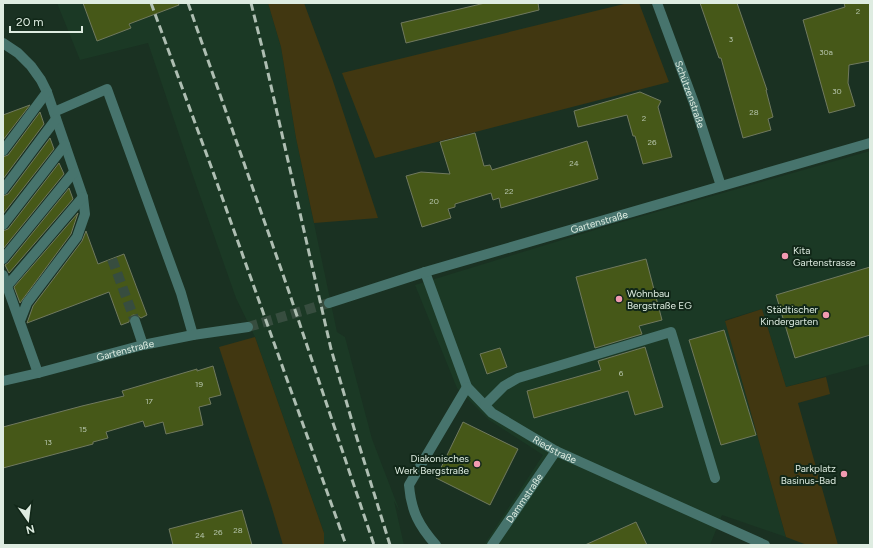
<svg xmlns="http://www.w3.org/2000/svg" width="873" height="548" font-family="Figtree,sans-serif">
<rect width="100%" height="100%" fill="#1a3122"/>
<!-- built -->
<path fill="#1b3925" d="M 57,3 L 268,3 L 281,47 L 296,138 L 337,332 L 345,337 L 372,439 L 400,512 L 394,501 L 404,545 L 324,545 L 324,533 L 255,337 L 236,298 L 193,176 L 148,43 L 80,60 Z
M 870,151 L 870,364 L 786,387 L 762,309 L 725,320 L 786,537 L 722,515 L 710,545 L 484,545 L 543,455 L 489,420 L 457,388 L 415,285 L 611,225 Z"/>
<!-- green -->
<path fill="#413711" d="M 268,3 L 304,3 L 332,78 L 378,218 L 314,223 L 296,138 L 281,47 Z
M 628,3 L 639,3 L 669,82 L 375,158 L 342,73 Z
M 762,309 L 786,387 L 826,377 L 830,394 L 798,403 L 838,545 L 807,545 L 786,537 L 725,321 Z
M 255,337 L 324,533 L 324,545 L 283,545 L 271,505 L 219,347 Z"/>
<!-- building -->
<path fill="#465818" stroke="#70795f" d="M 83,3 L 178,3 L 179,5 L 129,24 L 131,28 L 97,41 Z
M 485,3 L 538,3 L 539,10 L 406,43 L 401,23 Z
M 700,3 L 737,3 L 767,90 L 766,90 L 773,117 L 768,119 L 771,130 L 743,138 L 721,58 L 719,58 Z
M 844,3 L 870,3 L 870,61 L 849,65 L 848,83 L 855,106 L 829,113 L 803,20 L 845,7 Z
M 640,92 L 661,101 L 658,107 L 672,157 L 643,164 L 635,136 L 633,136 L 627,115 L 578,127 L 574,111 Z
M 30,105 L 3,140 L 3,115 Z
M 40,112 L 44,124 L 3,179 L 3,157 L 8,155 Z
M 475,133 L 484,166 L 490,165 L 492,170 L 587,141 L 598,179 L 501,208 L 499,198 L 493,200 L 491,193 L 455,204 L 455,207 L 448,209 L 451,218 L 422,227 L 406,176 L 421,172 L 450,174 L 440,142 Z
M 50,138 L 54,149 L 3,214 L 3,196 L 8,194 Z
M 59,163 L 64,174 L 3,249 L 3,231 L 8,229 Z
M 69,188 L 73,199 L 9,273 L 5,265 L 8,263 Z
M 78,213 L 71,234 L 20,303 L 14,287 Z
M 86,231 L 98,264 L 124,254 L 147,315 L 141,318 L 137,315 L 133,315 L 130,317 L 129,322 L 121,325 L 109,292 L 27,323 L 33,306 L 82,241 Z
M 646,259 L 662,320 L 639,326 L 642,334 L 595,348 L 576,277 Z
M 870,267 L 870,335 L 795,358 L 776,295 Z
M 724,330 L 756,435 L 721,445 L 689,340 Z
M 645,347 L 663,407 L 635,415 L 628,391 L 534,418 L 527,391 L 601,370 L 598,361 Z
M 500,348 L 507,367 L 487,374 L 480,354 Z
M 213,366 L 221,395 L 209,398 L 211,404 L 199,407 L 203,425 L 166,434 L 163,422 L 145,427 L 143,421 L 106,432 L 108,438 L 93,442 L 93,444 L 3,468 L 3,427 L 82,406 L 124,396 L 122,391 L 197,369 L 197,371 Z
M 463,422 L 518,449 L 490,505 L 436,478 Z
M 242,510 L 252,545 L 173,545 L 169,529 Z
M 636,522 L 647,545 L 585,545 Z"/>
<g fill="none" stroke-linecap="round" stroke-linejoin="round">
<!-- minor-tunnel -->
<path stroke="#374d3f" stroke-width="10" stroke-dasharray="10 5" stroke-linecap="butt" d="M 112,259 L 135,321
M 248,327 L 329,303"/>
<!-- minor -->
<g stroke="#47746d" stroke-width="10">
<path id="s1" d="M 657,3 L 694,103 L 721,186"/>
<path d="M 3,43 L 18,53 L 31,66 L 41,80 L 47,92 L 83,197 L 85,214 L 77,237 L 27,303 L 20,321"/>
<path d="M 54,112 L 107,89 L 181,293 L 193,335"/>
<path d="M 3,151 L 47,92"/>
<path d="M 3,190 L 56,119"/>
<path d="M 3,225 L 65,145"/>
<path d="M 3,259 L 74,172"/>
<path id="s2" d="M 425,272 L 467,387 L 492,413 L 556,451 L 765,545"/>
<path d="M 3,275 L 38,373"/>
<path d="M 7,286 L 83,197"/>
<path id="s3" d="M 329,303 L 425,272 L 870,143"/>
<path d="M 135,321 L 143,345"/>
<path id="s4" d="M 3,381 L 38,373 L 143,345 L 193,335 L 248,327"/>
<path d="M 485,405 L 504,386 L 518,378 L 671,332 L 715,478"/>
<path d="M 436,545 C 419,526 411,511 409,485 L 467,387"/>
<path id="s5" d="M 492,545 L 556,451"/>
</g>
<!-- rail -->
<path stroke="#aebeb2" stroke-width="3" stroke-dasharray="8 4" stroke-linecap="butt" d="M 151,3 L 212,169 L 346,545
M 188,3 L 288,289 L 374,545
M 251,3 L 263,51 L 331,349 L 356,435 L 390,545"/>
</g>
<!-- markers -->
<g fill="#f19ab1" stroke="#112718" stroke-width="1.5">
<circle cx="785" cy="256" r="4"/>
<circle cx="619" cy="299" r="4"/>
<circle cx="826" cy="315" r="4"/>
<circle cx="477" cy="464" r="4"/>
<circle cx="844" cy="474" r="4"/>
</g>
<g text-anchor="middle" stroke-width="4" stroke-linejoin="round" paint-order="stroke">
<!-- number labels -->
<g font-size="8" fill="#b8c7af">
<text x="858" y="14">2</text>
<text x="731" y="42">3</text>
<text x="826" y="55">30a</text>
<text x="837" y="94">30</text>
<text x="754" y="115">28</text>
<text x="644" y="121">2</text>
<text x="652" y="145">26</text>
<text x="574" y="166">24</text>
<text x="509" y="194">22</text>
<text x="434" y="204">20</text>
<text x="621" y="376">6</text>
<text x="199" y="387">19</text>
<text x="149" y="404">17</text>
<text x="83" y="432">15</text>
<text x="48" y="445">13</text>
<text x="238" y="533">28</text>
<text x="218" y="535">26</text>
<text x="200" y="538">24</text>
</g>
<!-- street labels -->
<g font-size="10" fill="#deece1" stroke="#112718">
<text dy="4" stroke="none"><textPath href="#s1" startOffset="97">Schützenstraße</textPath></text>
<text dy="4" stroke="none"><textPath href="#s3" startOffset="282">Gartenstraße</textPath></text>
<text dy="4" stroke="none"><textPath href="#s4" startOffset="126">Gartenstraße</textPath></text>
<text dy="4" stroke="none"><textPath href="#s2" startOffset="231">Riedstraße</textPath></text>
<text dy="4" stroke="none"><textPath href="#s5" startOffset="57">Dammstraße</textPath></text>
</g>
<!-- poi labels -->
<g font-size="10" fill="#deece1" stroke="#112718" text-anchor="end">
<text x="793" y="254" text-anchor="start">Kita<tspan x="793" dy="12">Gartenstrasse</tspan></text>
<text x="627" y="297" text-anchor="start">Wohnbau<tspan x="627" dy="12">Bergstraße EG</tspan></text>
<text x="818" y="313">Städtischer<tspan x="818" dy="12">Kindergarten</tspan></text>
<text x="469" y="462">Diakonisches<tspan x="469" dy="12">Werk Bergstraße</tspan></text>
<text x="836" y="472">Parkplatz<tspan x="836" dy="12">Basinus-Bad</tspan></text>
</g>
</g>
<!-- border -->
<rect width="873" height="548" fill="none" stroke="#deece1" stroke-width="8"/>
<!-- north arrow -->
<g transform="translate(28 520) rotate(166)" stroke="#112718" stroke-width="3" paint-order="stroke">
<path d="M0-3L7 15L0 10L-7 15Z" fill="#deece1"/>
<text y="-6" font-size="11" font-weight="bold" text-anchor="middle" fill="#deece1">N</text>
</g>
<!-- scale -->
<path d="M10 26v6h72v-6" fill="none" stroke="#deece1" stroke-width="2"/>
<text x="16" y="26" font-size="12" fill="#deece1" stroke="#112718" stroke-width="3" paint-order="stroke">20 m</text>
</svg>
